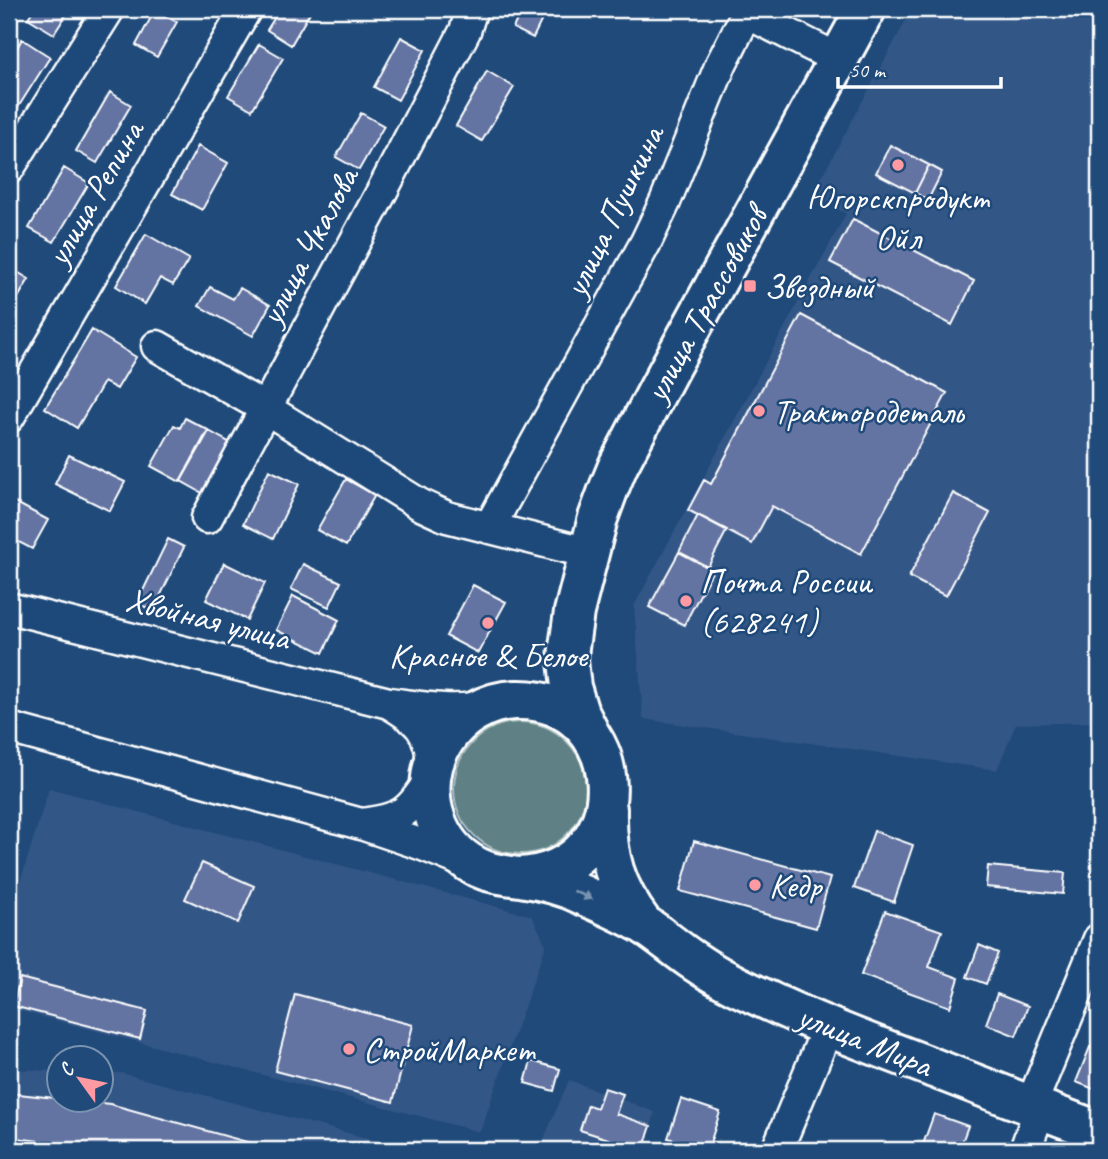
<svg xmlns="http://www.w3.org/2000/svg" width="1108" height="1159" font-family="Caveat,sans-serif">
<rect width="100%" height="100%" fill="#1f4a7a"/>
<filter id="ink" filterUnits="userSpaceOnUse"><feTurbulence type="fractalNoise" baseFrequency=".0143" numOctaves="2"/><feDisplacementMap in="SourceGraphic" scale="14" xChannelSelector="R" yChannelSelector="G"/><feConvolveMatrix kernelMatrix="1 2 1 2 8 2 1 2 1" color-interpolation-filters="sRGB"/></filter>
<g filter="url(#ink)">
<!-- built -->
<path fill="#335686" d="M 912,9 L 1099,9 L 1099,722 L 1016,724 L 997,770 L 643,719 L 634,606 L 846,214 L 812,195 Z
M 49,788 L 532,916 L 546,945 L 480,1132 L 9,1008 L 9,918 Z
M 9,1069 L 59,1071 L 60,1100 L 102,1100 L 102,1073 L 121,1073 L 412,1150 L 9,1150 Z
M 569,1080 L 655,1112 L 645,1150 L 539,1150 Z"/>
<!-- green -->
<path fill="#5f8185" stroke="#afc0c2" stroke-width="2" d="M454 788a66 66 0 1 1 132 0a66 66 0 1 1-132 0Z"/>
<!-- building -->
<path fill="#6373a2" stroke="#fff" stroke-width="2" d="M 34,9 L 70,9 L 54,34 L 28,18 Z
M 280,9 L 312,9 L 291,45 L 267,30 Z
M 522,9 L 547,9 L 533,38 L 513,28 Z
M 155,10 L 177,22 L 157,57 L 136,45 Z
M 401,37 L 425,50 L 398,100 L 374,87 Z
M 22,39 L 50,57 L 17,109 L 9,104 L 9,61 Z
M 259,44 L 283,58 L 252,110 L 228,96 Z
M 487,71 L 514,87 L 482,141 L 456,126 Z
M 110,92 L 131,105 L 97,163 L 76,151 Z
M 361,113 L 384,126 L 359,170 L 336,157 Z
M 890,145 L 929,165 L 915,193 L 876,173 Z
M 198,146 L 228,163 L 202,210 L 172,194 Z
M 929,165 L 942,172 L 928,200 L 915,193 Z
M 64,168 L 89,183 L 54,242 L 29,228 Z
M 853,219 L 974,281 L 952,325 L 830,262 Z
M 146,234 L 189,259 L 173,285 L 160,278 L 145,304 L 116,286 Z
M 9,267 L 29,279 L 9,313 Z
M 210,287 L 233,299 L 240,288 L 270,305 L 253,336 L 199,306 Z
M 801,315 L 947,393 L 861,554 L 772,506 L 752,544 L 688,510 L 704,480 L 711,484 Z
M 92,330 L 136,357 L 117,389 L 104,382 L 77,428 L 45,408 Z
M 185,418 L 208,430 L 180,482 L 151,466 L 174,425 L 180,428 Z
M 209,431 L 232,444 L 204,494 L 181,481 Z
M 69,455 L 125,482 L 110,511 L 55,484 Z
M 269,470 L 299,484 L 273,539 L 243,524 Z
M 346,479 L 375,495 L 346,546 L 317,530 Z
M 953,493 L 990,513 L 946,596 L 909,577 Z
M 9,499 L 48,520 L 32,549 L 9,537 Z
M 698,515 L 727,530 L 708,567 L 679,552 Z
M 168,539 L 184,547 L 153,611 L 137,603 Z
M 679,552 L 713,570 L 684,625 L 649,607 Z
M 224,563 L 265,583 L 247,620 L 206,600 Z
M 303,564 L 341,582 L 329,607 L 291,589 Z
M 473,585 L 506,602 L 478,653 L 446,636 Z
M 293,596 L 339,620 L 323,653 L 276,630 Z
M 1099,830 L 1099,870 L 1095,870 L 1090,832 Z
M 874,831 L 913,845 L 894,902 L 854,888 Z
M 694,841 L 830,878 L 816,928 L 680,891 Z
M 202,863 L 254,886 L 238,923 L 185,899 Z
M 988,866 L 1065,873 L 1063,894 L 986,887 Z
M 885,911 L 942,931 L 929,967 L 959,978 L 950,1007 L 861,975 Z
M 979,945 L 998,953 L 986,984 L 967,977 Z
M 20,978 L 147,1011 L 140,1039 L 13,1006 Z
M 295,994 L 413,1025 L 393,1102 L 275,1071 Z
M 997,994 L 1028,1006 L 1016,1036 L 986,1024 Z
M 1090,1047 L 1099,1050 L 1099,1091 L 1076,1082 Z
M 531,1061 L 560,1069 L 554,1091 L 525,1083 Z
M 604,1088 L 623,1094 L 616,1114 L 651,1126 L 643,1150 L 580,1130 L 588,1105 L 597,1108 Z
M 9,1093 L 110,1104 L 276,1150 L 106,1150 L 9,1137 Z
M 681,1099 L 720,1112 L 708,1150 L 668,1138 Z
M 934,1114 L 968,1126 L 959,1150 L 921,1150 Z"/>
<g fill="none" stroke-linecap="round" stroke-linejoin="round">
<!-- minor casing -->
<g stroke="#fff" stroke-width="35">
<path id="minor" d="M 9,168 L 109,9
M 157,346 L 265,408 L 421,505 L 447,517 L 589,553
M 9,417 L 246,9
M 207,518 L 380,195 L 465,31 L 472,9
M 489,528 L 646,242 L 665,202 L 721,64 L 747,13 L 838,59
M 9,608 L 389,703 C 422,707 453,713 486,706
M 389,703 C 420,721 430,731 433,768
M 9,728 L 361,824 L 423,845 L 465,862
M 361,824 C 401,819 410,813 431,778
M 1031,1105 L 1099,939
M 777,1150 L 828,1027
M 1025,1150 L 1040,1109"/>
</g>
<!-- major casing -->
<g stroke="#fff" stroke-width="44">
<path id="major" d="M 590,734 L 578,710 L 571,687 L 568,661 L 569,647 L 574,612 L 598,518 L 609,488 L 618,466 L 669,369 L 866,9
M 607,809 C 606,856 615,887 643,924
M 520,877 C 643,869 630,695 515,700 C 486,701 460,717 445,740 C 422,774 427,821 455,851 C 475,871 494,874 520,877 C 541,880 564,886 583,895 C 603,904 624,913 643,924 C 660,935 675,948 691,959 C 711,973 732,984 754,994 C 810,1021 868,1043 926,1065 C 983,1087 1041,1110 1099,1131"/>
</g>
<!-- minor -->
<use href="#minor" stroke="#1f4a7a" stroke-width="30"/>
<!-- major -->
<use href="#major" stroke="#1f4a7a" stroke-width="38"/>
</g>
<!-- one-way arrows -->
<defs><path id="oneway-solid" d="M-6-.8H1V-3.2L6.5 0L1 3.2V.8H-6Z" transform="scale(1.75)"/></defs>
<use fill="#7992af" href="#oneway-solid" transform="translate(583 895) rotate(24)"/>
</g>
<!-- markers -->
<g fill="#ff9aa2" stroke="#1f4a7a" stroke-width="2.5">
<circle cx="898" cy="165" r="7"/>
<rect x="743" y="279" width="14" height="14" rx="3.5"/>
<circle cx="759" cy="411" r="7"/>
<circle cx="686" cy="601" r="7"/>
<circle cx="488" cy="623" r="7"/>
<circle cx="755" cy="885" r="7"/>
<circle cx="349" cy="1049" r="7"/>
</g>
<g text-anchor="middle" stroke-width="5" stroke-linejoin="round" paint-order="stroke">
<!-- street labels -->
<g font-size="35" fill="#fff" stroke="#1f4a7a">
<text transform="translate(94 193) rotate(-60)" y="12">улица Репина</text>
<text transform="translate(613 211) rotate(-64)" y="12">улица Пушкина</text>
<text transform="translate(308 246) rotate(-62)" y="12">улица Чкалова</text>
<text transform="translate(705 304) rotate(-61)" y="12">улица Трассовиков</text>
<text transform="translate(208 618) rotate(14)" y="12">Хвойная улица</text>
<text transform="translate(865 1040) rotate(22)" y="12">улица Мира</text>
</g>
<!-- poi labels -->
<g font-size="35" fill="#fff" stroke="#1f4a7a" text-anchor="start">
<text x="898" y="209" text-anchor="middle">Югорскпродукт<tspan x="898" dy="40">Ойл</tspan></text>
<text x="764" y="298">Звездный</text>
<text x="773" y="423">Трактородеталь</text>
<text x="700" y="593">Почта России<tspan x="700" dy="40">(628241)</tspan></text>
<text x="488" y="667" text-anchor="middle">Красное &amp; Белое</text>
<text x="769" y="897">Кедр</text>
<text x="363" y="1061">СтройМаркет</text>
</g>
</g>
<!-- margin -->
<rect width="1108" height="1159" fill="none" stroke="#1f4a7a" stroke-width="35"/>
<rect x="18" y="18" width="1073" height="1124" fill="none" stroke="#fff" stroke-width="2.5" filter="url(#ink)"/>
<!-- north arrow -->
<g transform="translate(80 1079) rotate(303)"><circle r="33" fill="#1f4a7a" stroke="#7992af" stroke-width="2"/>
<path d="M0-5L12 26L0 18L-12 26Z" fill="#ff9aa2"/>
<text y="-10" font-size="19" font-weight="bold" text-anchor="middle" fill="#ffffff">С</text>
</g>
<!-- scale -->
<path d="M838 77v10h163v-10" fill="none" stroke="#ffffff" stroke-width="3.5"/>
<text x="849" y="77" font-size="21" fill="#ffffff" stroke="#1f4a7a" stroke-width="5" paint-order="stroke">50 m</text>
</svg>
